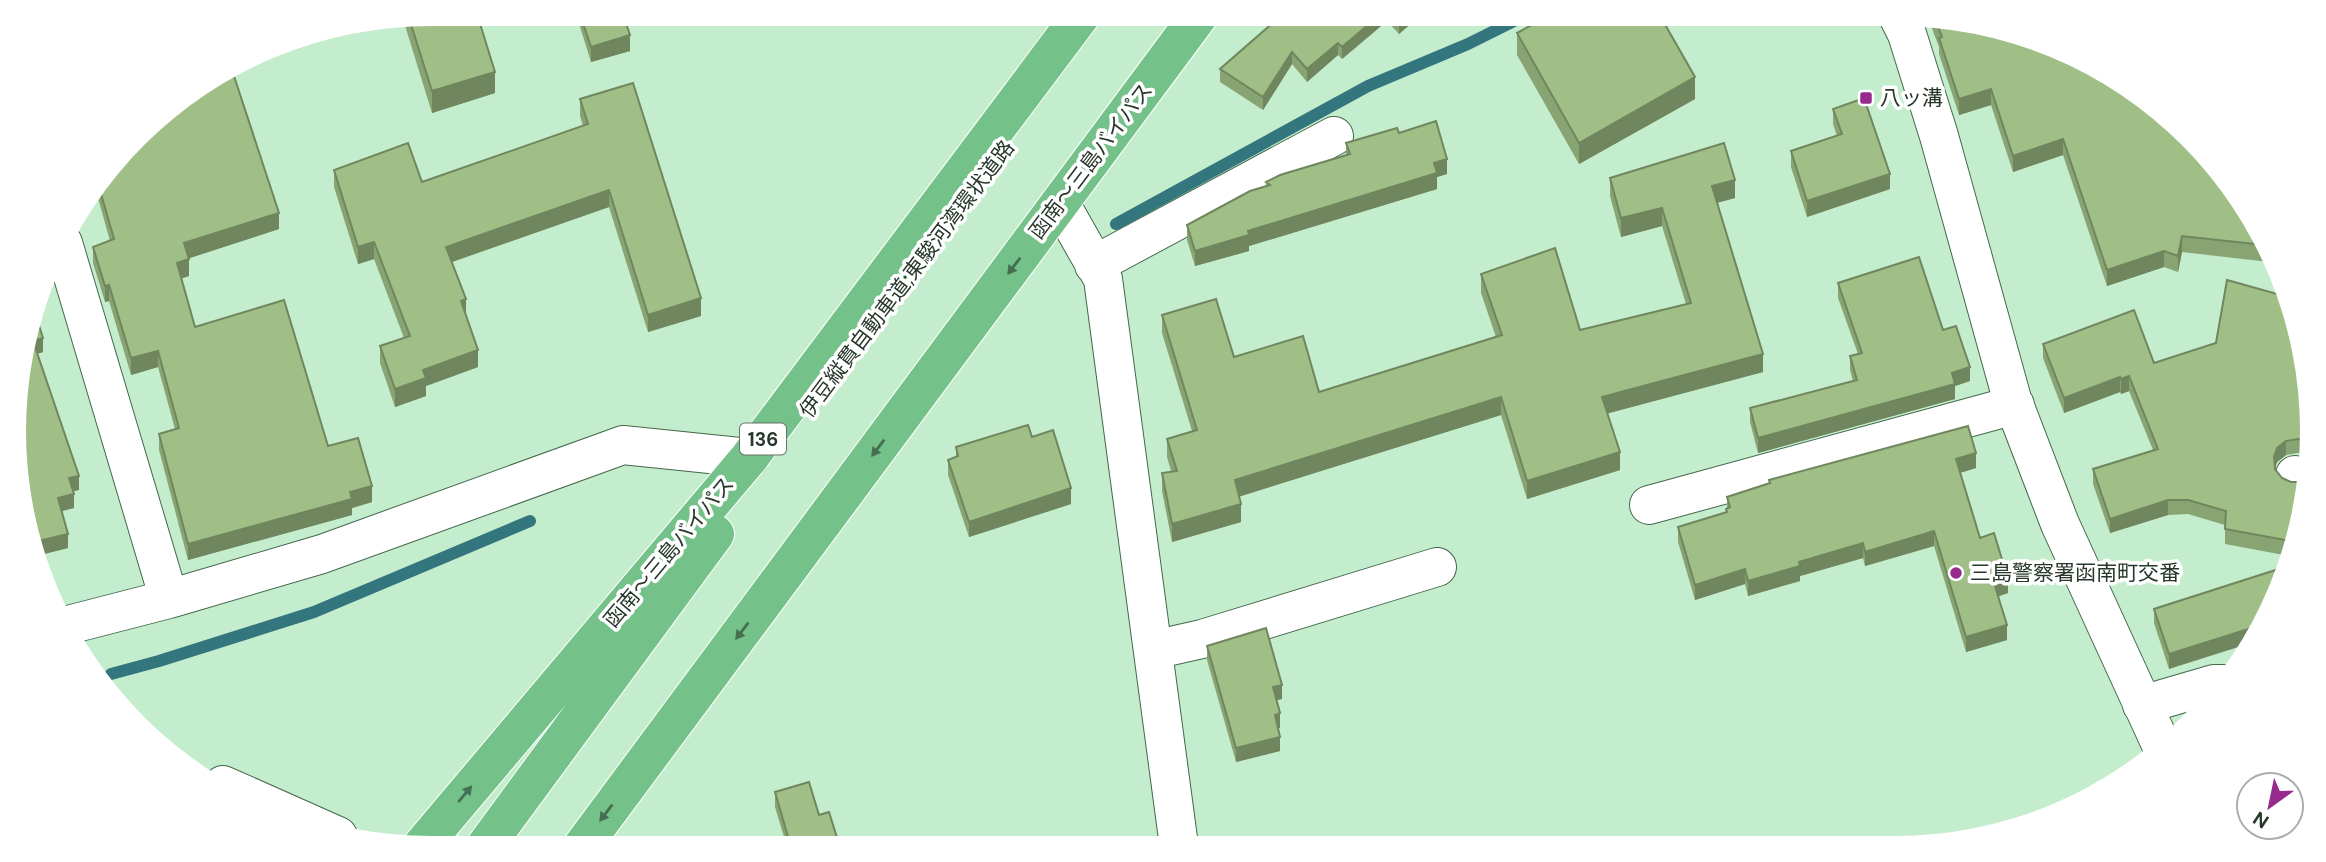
<svg xmlns="http://www.w3.org/2000/svg" width="2326" height="862" font-family="'DM Sans','Noto Sans JP',sans-serif">
<rect width="100%" height="100%" fill="#c4edcd"/>
<g fill="none" stroke-linecap="round" stroke-linejoin="round">
<!-- stream -->
<path stroke="#34767e" stroke-width="12" d="M 1116,224 L 1368,86 L 1468,44 L 1528,14
M 111,674 L 159,661 L 314,612 L 530,521"/>
<!-- minor casing -->
<g stroke="#43684c" stroke-width="40">
<path id="minor" d="M 1897,14 L 1907,34 L 1939,136 L 2012,399 L 2060,524 L 2163,749
M 1060,203 L 1103,279 L 1179,846
M 63,243 L 169,599
M 1094,265 L 1334,136
M 2295,475 L 2302,476
M 1649,505 L 2015,405
M 68,625 L 169,599 L 322,554 L 623,445 L 749,458
M 1153,650 L 1202,639 L 1437,567
M 2142,705 L 2214,684 L 2223,684
M 223,785 L 338,836"/>
</g>
<!-- highway casing -->
<g stroke="#fff" stroke-width="40">
<path id="highway" d="M 421,847 L 749,458 L 1082,14
M 484,848 L 715,534
M 581,848 L 1200,14"/>
</g>
<!-- minor -->
<use href="#minor" stroke="#fff" stroke-width="38"/>
<!-- highway -->
<use href="#highway" stroke="#74c189" stroke-width="38"/>
</g>
<!-- wall -->
<path fill="#89a473" d="M 431,14 L 495,93 L 432,113 L 403,19 Z
M 576,14 L 623,14 L 630,51 L 591,62 Z
M 1283,14 L 1422,14 L 1399,34 L 1387,21 L 1342,59 L 1338,55 L 1307,82 L 1292,64 L 1263,110 L 1220,82 L 1220,69 Z
M 1928,18 L 2003,28 L 2256,223 L 2269,262 L 2182,252 L 2178,272 L 2164,267 L 2107,286 L 2063,155 L 2013,172 L 1991,105 L 1959,115 L 1939,54 L 1939,47 Z
M 1517,33 L 1695,99 L 1579,164 L 1517,55 Z
M 580,99 L 701,316 L 648,332 L 609,207 L 452,262 L 478,367 L 426,386 L 426,396 L 395,407 L 380,363 L 380,346 L 404,338 L 374,259 L 358,264 L 334,187 L 334,170 L 422,182 L 583,126 L 580,116 Z
M 1833,109 L 1890,189 L 1807,217 L 1791,167 L 1791,151 L 1837,136 L 1833,124 Z
M 156,117 L 279,229 L 189,258 L 189,276 L 182,278 L 195,327 L 328,446 L 372,502 L 352,508 L 352,515 L 188,560 L 159,450 L 159,434 L 175,429 L 158,367 L 131,375 L 109,301 L 105,302 L 93,263 L 93,247 L 110,241 L 96,191 Z
M 1399,133 L 1447,174 L 1437,177 L 1437,189 L 1249,246 L 1249,251 L 1195,266 L 1187,240 L 1187,225 L 1266,186 L 1266,182 L 1346,155 L 1346,143 Z
M 1610,178 L 1735,198 L 1717,203 L 1763,372 L 1608,413 L 1620,470 L 1527,499 L 1501,415 L 1239,496 L 1241,522 L 1172,542 L 1162,491 L 1162,473 L 1171,471 L 1167,457 L 1167,439 L 1192,431 L 1162,333 L 1162,315 L 1234,357 L 1319,392 L 1496,337 L 1481,293 L 1481,274 L 1580,330 L 1686,304 L 1662,226 L 1621,237 L 1610,196 Z
M 1838,283 L 1943,330 L 1970,381 L 1955,386 L 1955,399 L 1758,453 L 1750,422 L 1750,408 L 1853,381 L 1850,370 L 1850,356 L 1858,354 L 1838,298 Z
M 37,319 L 43,352 L 37,354 L 79,490 L 73,491 L 74,508 L 62,511 L 68,548 L 40,555 L 23,513 L 18,376 Z
M 2043,344 L 2154,363 L 2308,377 L 2303,455 L 2298,453 L 2286,455 L 2277,462 L 2275,468 L 2298,539 L 2290,556 L 2225,544 L 2225,525 L 2188,514 L 2168,515 L 2110,533 L 2093,484 L 2093,469 L 2153,450 L 2129,391 L 2121,394 L 2120,392 L 2064,413 L 2043,358 Z
M 1032,437 L 1071,504 L 969,537 L 948,475 L 948,460 L 956,457 L 956,447 Z
M 1976,468 L 1960,473 L 1980,538 L 2008,593 L 1998,596 L 2007,640 L 1966,652 L 1934,546 L 1865,566 L 1863,558 L 1800,576 L 1800,581 L 1748,596 L 1745,584 L 1695,600 L 1678,542 L 1678,527 L 1726,512 L 1726,509 L 1727,508 L 1727,497 L 1769,484 L 1769,480 Z
M 2285,567 L 2169,669 L 2154,623 L 2154,609 Z
M 1207,646 L 1282,699 L 1276,700 L 1280,728 L 1278,728 L 1280,751 L 1236,762 L 1207,660 Z
M 775,792 L 819,815 L 840,847 L 787,847 L 775,807 Z"/>
<!-- shaded-wall -->
<path fill="#6f865e" d="M 1381,14 L 1387,14 L 1387,21 L 1342,59 L 1342,47 Z
M 1408,14 L 1422,14 L 1399,34 L 1399,22 Z
M 630,35 L 630,51 L 591,62 L 591,47 Z
M 1338,43 L 1338,55 L 1307,82 L 1307,69 Z
M 1292,52 L 1292,64 L 1263,110 L 1263,97 Z
M 495,72 L 495,93 L 432,113 L 432,91 Z
M 1695,77 L 1695,99 L 1579,164 L 1579,143 Z
M 1991,89 L 1991,105 L 1959,115 L 1959,99 Z
M 2063,139 L 2063,155 L 2013,172 L 2013,156 Z
M 1447,159 L 1447,174 L 1437,177 L 1437,189 L 1249,246 L 1249,251 L 1195,266 L 1195,251 L 1434,163 Z
M 1890,174 L 1890,189 L 1807,217 L 1807,201 Z
M 1735,180 L 1735,198 L 1712,204 L 1712,186 Z
M 609,190 L 609,207 L 446,264 L 446,247 Z
M 1662,208 L 1662,226 L 1621,237 L 1621,218 Z
M 279,213 L 279,229 L 184,260 L 184,243 Z
M 2182,236 L 2182,252 L 2178,272 L 2178,256 Z
M 374,242 L 374,259 L 358,264 L 358,247 Z
M 2164,251 L 2164,267 L 2107,286 L 2107,270 Z
M 189,259 L 189,276 L 177,280 L 177,263 Z
M 109,285 L 109,301 L 105,302 L 105,286 Z
M 701,298 L 701,316 L 648,332 L 648,315 Z
M 466,299 L 466,316 L 461,301 Z
M 43,338 L 43,352 L 33,355 L 33,341 Z
M 478,350 L 478,367 L 426,386 L 426,396 L 395,407 L 395,389 L 423,370 Z
M 158,351 L 158,367 L 131,375 L 131,358 Z
M 1763,354 L 1763,372 L 1602,415 L 1602,397 Z
M 1970,367 L 1970,381 L 1955,386 L 1955,399 L 1758,453 L 1758,438 Z
M 2129,376 L 2129,391 L 2121,394 L 2121,379 Z
M 2120,377 L 2120,392 L 2064,413 L 2064,398 Z
M 1501,397 L 1501,415 L 1235,498 L 1235,480 Z
M 2286,441 L 2286,455 L 2277,462 L 2274,471 L 2274,457 L 2277,448 Z
M 1620,452 L 1620,470 L 1527,499 L 1527,481 Z
M 1976,453 L 1976,468 L 1956,474 L 1956,459 Z
M 79,476 L 79,490 L 69,492 L 69,478 Z
M 372,486 L 372,502 L 352,508 L 352,515 L 188,560 L 188,544 Z
M 1071,488 L 1071,504 L 969,537 L 969,522 Z
M 74,494 L 74,508 L 58,512 L 58,498 Z
M 2168,500 L 2168,515 L 2110,533 L 2110,519 Z
M 1241,504 L 1241,522 L 1172,542 L 1172,524 Z
M 1934,531 L 1934,546 L 1865,566 L 1865,552 Z
M 68,534 L 68,548 L 40,555 L 34,542 Z
M 1863,543 L 1863,558 L 1800,576 L 1800,581 L 1748,596 L 1748,581 L 1799,562 Z
M 1745,569 L 1745,584 L 1695,600 L 1695,585 Z
M 2008,579 L 2008,593 L 1994,598 L 1994,583 Z
M 2007,625 L 2007,640 L 1966,652 L 1966,637 Z
M 2258,626 L 2251,643 L 2169,669 L 2169,654 Z
M 1282,685 L 1282,699 L 1273,701 L 1273,687 Z
M 1280,713 L 1280,728 L 1275,729 L 1275,715 Z
M 1280,737 L 1280,751 L 1236,762 L 1236,748 Z"/>
<!-- building -->
<path fill="#9fbf86" stroke="#6f865e" stroke-width="2" d="M 431,14 L 477,14 L 495,72 L 432,91 L 409,18 Z
M 580,14 L 623,14 L 630,35 L 591,47 Z
M 1283,14 L 1381,14 L 1342,47 L 1338,43 L 1307,69 L 1292,52 L 1263,97 L 1220,69 Z
M 1392,14 L 1408,14 L 1399,22 Z
M 1552,14 L 1659,14 L 1695,77 L 1579,143 L 1517,33 Z
M 1935,19 L 2003,28 L 2149,100 L 2256,223 L 2264,245 L 2182,236 L 2178,256 L 2164,251 L 2107,270 L 2063,139 L 2013,156 L 1991,89 L 1959,99 L 1939,38 L 1942,37 Z
M 233,73 L 279,213 L 184,243 L 189,259 L 177,263 L 195,327 L 284,300 L 328,446 L 358,438 L 372,486 L 350,492 L 352,499 L 188,544 L 159,434 L 179,428 L 158,351 L 131,358 L 109,285 L 105,286 L 93,247 L 114,239 L 99,187 L 156,117 Z
M 633,83 L 701,298 L 648,315 L 609,190 L 446,247 L 466,299 L 461,301 L 478,350 L 423,370 L 426,378 L 395,389 L 380,346 L 410,336 L 374,242 L 358,247 L 334,170 L 408,143 L 422,182 L 588,124 L 580,99 Z
M 1864,98 L 1890,174 L 1807,201 L 1791,151 L 1842,134 L 1833,109 Z
M 1436,121 L 1447,159 L 1434,163 L 1437,173 L 1248,231 L 1249,235 L 1195,251 L 1187,225 L 1250,191 L 1270,185 L 1266,182 L 1280,175 L 1350,154 L 1346,143 L 1397,128 L 1399,133 Z
M 1724,143 L 1735,180 L 1712,186 L 1763,354 L 1602,397 L 1620,452 L 1527,481 L 1501,397 L 1235,480 L 1241,504 L 1172,524 L 1162,473 L 1177,471 L 1167,439 L 1197,430 L 1162,315 L 1216,299 L 1234,357 L 1303,336 L 1319,392 L 1502,335 L 1481,274 L 1555,248 L 1580,330 L 1691,303 L 1662,208 L 1621,218 L 1610,178 Z
M 1919,257 L 1943,330 L 1956,326 L 1970,367 L 1952,373 L 1955,384 L 1758,438 L 1750,408 L 1857,380 L 1850,356 L 1862,353 L 1838,283 Z
M 2227,280 L 2281,295 L 2308,377 L 2304,441 L 2298,439 L 2286,441 L 2277,448 L 2274,457 L 2275,469 L 2282,478 L 2291,482 L 2302,482 L 2298,539 L 2296,542 L 2225,529 L 2226,511 L 2188,500 L 2168,500 L 2110,519 L 2093,469 L 2158,449 L 2129,376 L 2121,379 L 2120,377 L 2064,398 L 2043,344 L 2134,310 L 2154,363 L 2216,343 Z
M 37,319 L 43,338 L 33,341 L 79,476 L 69,478 L 74,494 L 58,498 L 68,534 L 34,542 L 23,498 L 22,499 L 18,376 Z
M 1028,425 L 1032,437 L 1053,430 L 1071,488 L 969,522 L 948,460 L 958,456 L 956,447 Z
M 1968,426 L 1976,453 L 1956,459 L 1980,538 L 1994,533 L 2008,579 L 1994,583 L 2007,625 L 1966,637 L 1934,531 L 1865,552 L 1863,543 L 1799,562 L 1800,566 L 1748,581 L 1745,569 L 1695,585 L 1678,527 L 1727,512 L 1726,509 L 1730,507 L 1727,497 L 1770,483 L 1769,480 Z
M 2285,567 L 2258,626 L 2169,654 L 2154,609 Z
M 1266,628 L 1282,685 L 1273,687 L 1280,713 L 1275,715 L 1280,737 L 1236,748 L 1207,646 Z
M 809,782 L 819,815 L 829,812 L 840,847 L 791,847 L 775,792 Z"/>
<!-- one-way arrows -->
<defs><path id="oneway-solid" d="M-6-.8H1V-3.2L6.5 0L1 3.2V.8H-6Z" transform="scale(1.75)"/></defs>
<g fill="#466e51">
<use href="#oneway-solid" transform="translate(1014 266) rotate(127)"/>
<use href="#oneway-solid" transform="translate(878 448) rotate(127)"/>
<use href="#oneway-solid" transform="translate(742 631) rotate(127)"/>
<use href="#oneway-solid" transform="translate(465 794) rotate(-50)"/>
<use href="#oneway-solid" transform="translate(606 813) rotate(127)"/>
</g>
<!-- markers -->
<g fill="#962b8d" stroke="#fff" stroke-width="2.5">
<rect x="1859" y="91" width="14" height="14" rx="3.5"/>
<circle cx="1956" cy="573" r="7"/>
</g>
<g text-anchor="middle" stroke-width="7" stroke-linejoin="round" paint-order="stroke">
<!-- shield labels -->
<rect fill="#fff" stroke="#68736b" stroke-width="2" x="740" y="423.5" width="46" height="31" rx="5"/>
<g font-size="19" font-weight="bold" fill="#27372b">
<text x="763" y="446">136</text>
</g>
<!-- poi labels -->
<g font-size="21" fill="#27372b" stroke="#fff" text-anchor="start">
<text x="1880" y="105">八ッ溝</text>
<text x="1970" y="580">三島警察署函南町交番</text>
</g>
<!-- street labels -->
<g font-size="21" fill="#27372b" stroke="#fff">
<text transform="translate(1091 161) rotate(-53)" y="7">函南～三島バイパス</text>
<text transform="translate(907 279) rotate(-53)" y="7">伊豆縦貫自動車道;東駿河湾環状道路</text>
<text transform="translate(669 552) rotate(-50)" y="7">函南～三島バイパス</text>
</g>
</g>
<!-- crop -->
<path d="M0 0H2326V862H0ZM431 26H1895A405 405 0 0 1 2300 431V431A405 405 0 0 1 1895 836H431A405 405 0 0 1 26 431V431A405 405 0 0 1 431 26Z" fill="#fff" fill-rule="evenodd"/>
<!-- north arrow -->
<g transform="translate(2270 806) rotate(213)"><circle r="33" fill="#ffffff" stroke="#a9afaa" stroke-width="2"/>
<path d="M0-5L12 26L0 18L-12 26Z" fill="#962b8d"/>
<text y="-10" font-size="19" font-weight="bold" text-anchor="middle" fill="#27372b">N</text>
</g>
</svg>
